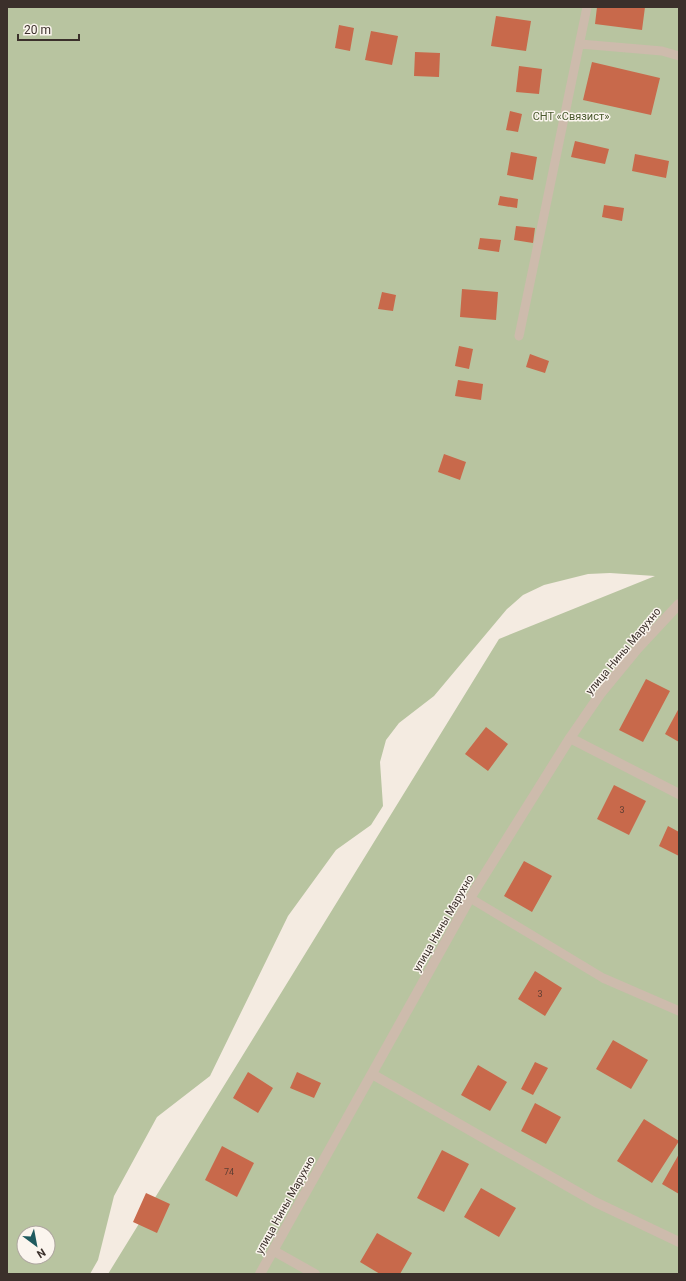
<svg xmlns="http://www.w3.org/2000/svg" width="686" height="1281" font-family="Roboto,sans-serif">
<rect width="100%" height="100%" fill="#f4ebe1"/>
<!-- green -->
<path fill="#b8c4a0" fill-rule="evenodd" d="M 7,7 L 679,7 L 679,1274 L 108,1274 L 499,639 L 655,576 L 610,573 L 588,574 L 544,585 L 523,595 L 507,609 L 434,696 L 399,723 L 386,740 L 380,762 L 383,806 L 371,825 L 336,850 L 288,916 L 210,1076 L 157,1117 L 114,1196 L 98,1260 L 90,1274 L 7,1274 ZM 24,1233 L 48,1233 L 48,1257 L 24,1257 Z"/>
<!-- building -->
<path fill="#c8694b" d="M 597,7 L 645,7 L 642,30 L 595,24 Z
M 496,16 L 531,21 L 526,51 L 491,46 Z
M 339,25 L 354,28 L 350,51 L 335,48 Z
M 371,31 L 398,36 L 392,65 L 365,60 Z
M 415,52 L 440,53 L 439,77 L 414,76 Z
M 592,62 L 660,78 L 651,115 L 583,100 Z
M 519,66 L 542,69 L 539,94 L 516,92 Z
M 510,111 L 522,114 L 518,132 L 506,130 Z
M 575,141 L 609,149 L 605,164 L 571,157 Z
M 511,152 L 537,157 L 533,180 L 507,175 Z
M 635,154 L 669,161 L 666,178 L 632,171 Z
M 500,196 L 518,199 L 517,208 L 498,205 Z
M 604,205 L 624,208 L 622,221 L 602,217 Z
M 516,226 L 535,228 L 533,243 L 514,240 Z
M 480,238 L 501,240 L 499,252 L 478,249 Z
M 462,289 L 498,292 L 496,320 L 460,317 Z
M 382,292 L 396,295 L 393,311 L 378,309 Z
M 459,346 L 473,349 L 469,369 L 455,366 Z
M 530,354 L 549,361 L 545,373 L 526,367 Z
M 458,380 L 483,384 L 481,400 L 455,396 Z
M 444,454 L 466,462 L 460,480 L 438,472 Z
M 646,679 L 670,691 L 643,742 L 619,730 Z
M 679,708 L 679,742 L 665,734 Z
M 486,727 L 508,744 L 488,771 L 465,754 Z
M 614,785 L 646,801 L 629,835 L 597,819 Z
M 668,826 L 679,832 L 679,856 L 659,846 Z
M 524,861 L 552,876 L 532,912 L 504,896 Z
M 535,971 L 562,988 L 545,1016 L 518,999 Z
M 613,1040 L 648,1060 L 631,1089 L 596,1069 Z
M 535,1062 L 548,1068 L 533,1095 L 521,1089 Z
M 478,1065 L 507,1082 L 490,1111 L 461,1095 Z
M 248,1072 L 273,1088 L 258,1113 L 233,1098 Z
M 297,1072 L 321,1083 L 314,1098 L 290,1088 Z
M 535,1103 L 561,1117 L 546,1144 L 521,1131 Z
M 644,1119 L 679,1141 L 652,1183 L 617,1161 Z
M 222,1146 L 254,1163 L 237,1197 L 205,1180 Z
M 442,1150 L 469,1164 L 444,1212 L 417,1198 Z
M 679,1154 L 679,1194 L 662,1184 Z
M 481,1188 L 516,1208 L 499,1237 L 464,1217 Z
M 146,1193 L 170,1204 L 157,1233 L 133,1222 Z
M 377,1233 L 412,1253 L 400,1274 L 380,1274 L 360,1262 Z"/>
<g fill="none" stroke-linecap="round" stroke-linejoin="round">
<!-- service -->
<path stroke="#cdbbac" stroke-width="9" d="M 580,44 L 662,51 L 679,56
M 519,336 L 587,7
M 470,898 L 603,978 L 679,1011"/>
<!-- minor -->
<path stroke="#cdbbac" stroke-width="10" d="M 570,738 L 679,794
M 372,1074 L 595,1202 L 679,1242
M 274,1251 L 315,1274
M 260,1274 L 470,898 L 570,738 L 601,693 L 638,648 L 679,604"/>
</g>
<g text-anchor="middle" stroke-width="3" stroke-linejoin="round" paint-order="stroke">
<!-- number labels -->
<g font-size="9" fill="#5e3e33">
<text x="622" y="813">3</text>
<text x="540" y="997">3</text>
<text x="229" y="1175">74</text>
</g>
<!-- park labels -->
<g font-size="11" fill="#4a5a2e" stroke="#fbf5ee">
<text x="571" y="120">СНТ «Связист»</text>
</g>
<!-- street labels -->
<g font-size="11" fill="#3b302b" stroke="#fbf5ee">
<text transform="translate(623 651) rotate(-50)" y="4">улица Нины Марухно</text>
<text transform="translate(443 923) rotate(-60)" y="4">улица Нины Марухно</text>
<text transform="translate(285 1205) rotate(-61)" y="4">улица Нины Марухно</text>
</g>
</g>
<!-- border -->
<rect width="686" height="1281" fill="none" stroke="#3b302b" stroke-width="16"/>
<!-- north arrow -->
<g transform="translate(36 1245) rotate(148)"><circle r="19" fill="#fbf5ee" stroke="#aea6a0"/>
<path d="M0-3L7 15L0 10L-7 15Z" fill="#1f5a5e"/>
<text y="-6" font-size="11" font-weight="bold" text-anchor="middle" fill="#3b302b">N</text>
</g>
<!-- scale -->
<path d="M18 34v6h61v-6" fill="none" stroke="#3b302b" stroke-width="2"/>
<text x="24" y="34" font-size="12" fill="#3b302b" stroke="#fbf5ee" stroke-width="3" paint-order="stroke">20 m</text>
</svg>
